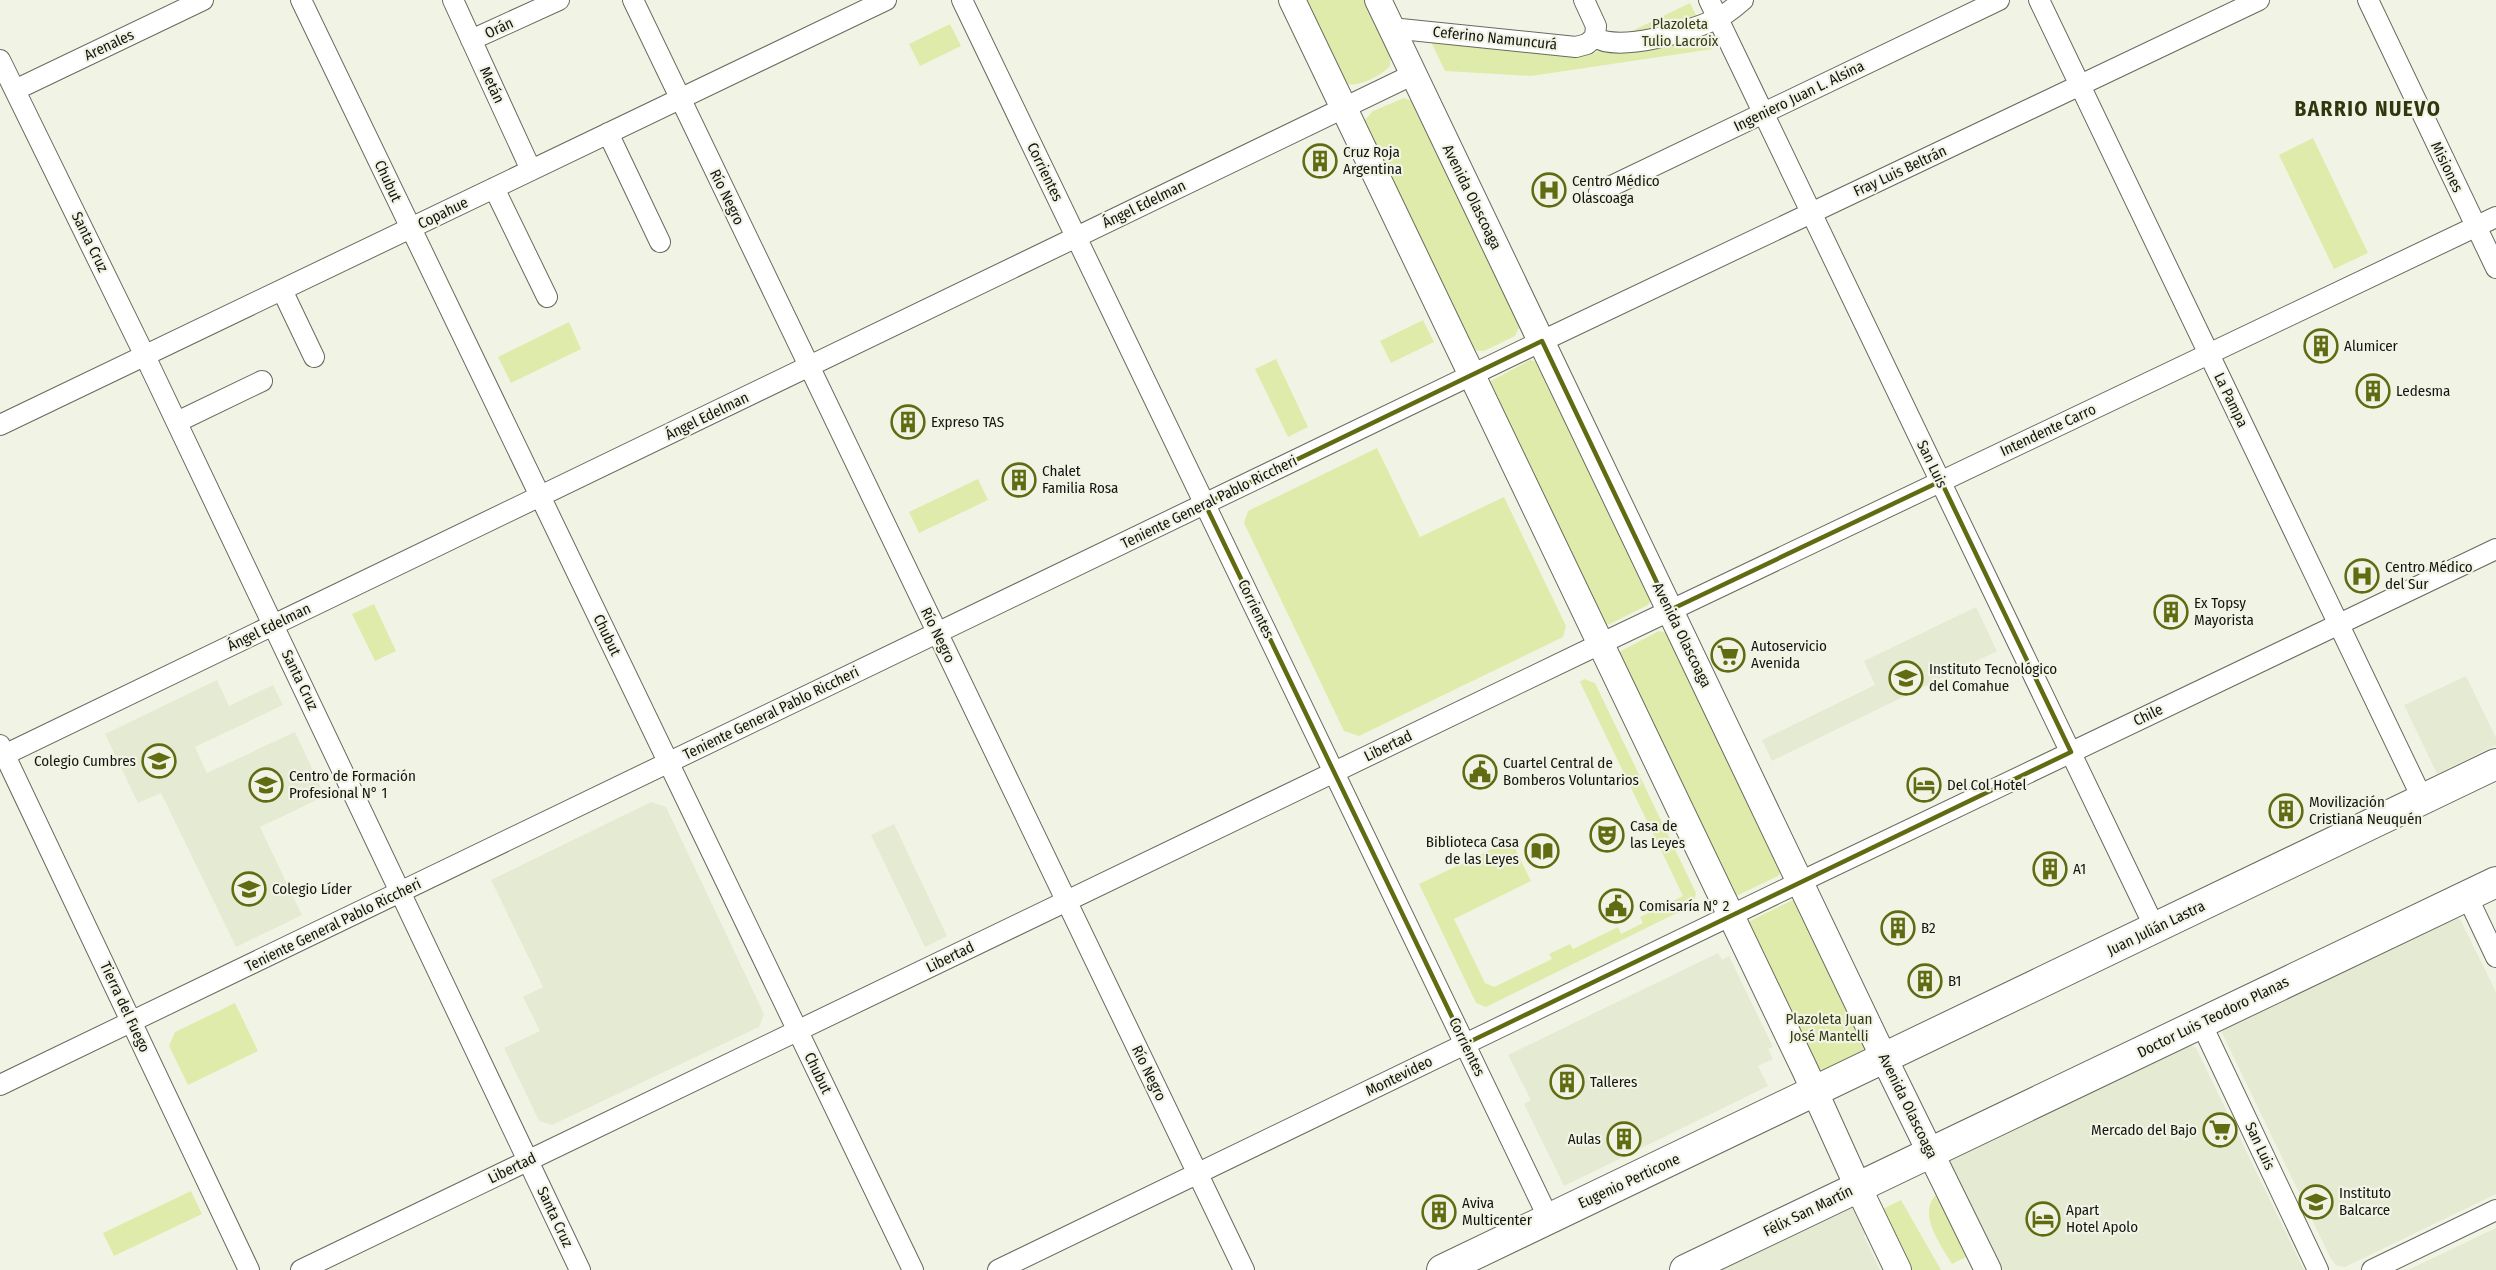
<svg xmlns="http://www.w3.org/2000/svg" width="2496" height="1270" font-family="'Fira Sans Condensed',sans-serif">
<rect width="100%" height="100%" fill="#f1f4e5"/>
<!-- built -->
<path fill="#e5ead3" d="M 1976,607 L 1997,651 L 1772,761 L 1762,740 L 1875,685 L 1864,661 Z
M 2466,676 L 2496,738 L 2496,745 L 2437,774 L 2404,705 Z
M 217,680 L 229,706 L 273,685 L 283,705 L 195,747 L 207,773 L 295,732 L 325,796 L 260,827 L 302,915 L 236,947 L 161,793 L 138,803 L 105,734 Z
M 651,802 L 666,807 L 764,1014 L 759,1027 L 552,1125 L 539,1121 L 504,1048 L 540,1031 L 523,997 L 543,987 L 491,880 Z
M 894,824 L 947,936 L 925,947 L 871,835 Z
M 2457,917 L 2461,921 L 2496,992 L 2496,1194 L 2345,1267 L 2337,1266 L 2331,1259 L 2222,1033 L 2222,1028 Z
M 1718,953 L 1722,960 L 1729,956 L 1773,1047 L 1768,1049 L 1773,1059 L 1758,1066 L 1768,1086 L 1564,1186 L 1524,1104 L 1531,1100 L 1508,1055 Z
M 2189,1044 L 2196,1048 L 2304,1270 L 1998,1270 L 1948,1160 Z
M 1854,1205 L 1867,1228 L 1864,1236 L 1880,1270 L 1712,1270 Z
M 2496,1228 L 2496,1270 L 2408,1270 Z"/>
<!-- green -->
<path fill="#dfebaa" d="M 1302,0 L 1365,0 L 1391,54 L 1390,66 C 1381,76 1356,89 1343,83 Z
M 1690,3 L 1713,49 L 1531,76 L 1445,71 L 1432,44 L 1432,42 L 1592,54 L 1601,50 L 1605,44 Z
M 950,24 L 961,46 L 920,66 L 909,44 Z
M 1404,98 L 1412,101 L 1417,108 L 1520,325 L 1515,336 L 1484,351 L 1471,350 L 1364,121 L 1373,111 Z
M 2313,138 L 2368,253 L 2334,269 L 2279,155 Z
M 1423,320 L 1434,342 L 1391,363 L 1380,341 Z
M 569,322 L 581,349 L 511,383 L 498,357 Z
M 1276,359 L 1308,427 L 1288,437 L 1255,369 Z
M 1530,360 L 1538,362 L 1653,598 L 1648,605 L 1610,624 L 1603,625 L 1489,382 Z
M 1377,448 L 1420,537 L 1504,497 L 1566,626 L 1563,637 L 1359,736 L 1344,731 L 1244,523 L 1248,511 Z
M 978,479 L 988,500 L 919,533 L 909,512 Z
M 374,604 L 396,651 L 375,661 L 352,614 Z
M 1659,631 L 1668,633 L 1782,869 L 1778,876 L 1736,896 L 1733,896 L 1619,652 Z
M 1584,679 L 1595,683 L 1696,893 L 1693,905 L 1486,1007 L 1476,1003 L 1419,884 L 1511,840 L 1531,881 L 1454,919 L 1485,983 L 1494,987 L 1552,959 L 1549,954 L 1570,944 L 1573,949 L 1618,927 L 1621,934 L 1643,923 L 1640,917 L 1683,896 L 1580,682 Z
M 1795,899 L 1868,1049 L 1819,1073 L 1748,922 Z
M 235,1003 L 258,1051 L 188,1085 L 169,1046 L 175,1032 Z
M 191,1191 L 202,1214 L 114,1256 L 103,1233 Z
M 1939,1192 L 1970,1255 L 1952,1264 C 1940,1244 1915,1211 1939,1192 Z
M 1901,1200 L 1941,1270 L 1910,1270 L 1881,1210 Z"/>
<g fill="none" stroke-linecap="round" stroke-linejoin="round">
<!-- minor casing -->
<g stroke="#676a5d" stroke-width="22">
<path id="minor" d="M 301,0 L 913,1270
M 453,0 L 531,170
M 633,0 L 1244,1270
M 962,0 L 1549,1219
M 1584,0 L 1596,26 L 1595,37
M 1709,0 L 2155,928
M 2039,0 L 2423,800
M 2368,0 L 2496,268
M 1391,28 L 1576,47 L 1587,44 L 1595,37
M 1595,37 C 1617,53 1692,31 1716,19 C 1726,15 1735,7 1743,0
M 471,40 L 559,0
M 0,60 L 145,356 L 580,1270
M 15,90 L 203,0
M 608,133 L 660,242
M 494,188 L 547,297
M 1599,192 L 1999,0
M 282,290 L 314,357
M 177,422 L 262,381
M 0,425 L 886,0
M 0,745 L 249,1270
M 0,757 L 1414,74
M 2467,896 L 2496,957
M 2201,1023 L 2318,1270
M 0,1085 L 1542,341 L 2259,0
M 301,1270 L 1600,644 L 2496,217
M 998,1270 L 1800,882 L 2496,549
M 2372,1270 L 2496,1210"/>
</g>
<!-- major casing -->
<g stroke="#676a5d" stroke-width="28">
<path id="major" d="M 1292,0 L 1805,1070 L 1858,1187 L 1898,1270
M 1378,0 L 1884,1058 L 1988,1270"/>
</g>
<!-- highway casing -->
<g stroke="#676a5d" stroke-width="32">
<path id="highway" d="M 1442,1270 L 2496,764
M 1685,1270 L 2496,882"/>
</g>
<!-- minor -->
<use href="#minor" stroke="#fff" stroke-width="20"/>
<!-- major -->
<use href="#major" stroke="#fff" stroke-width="26"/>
<!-- highway -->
<use href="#highway" stroke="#fff" stroke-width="30"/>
</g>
<!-- marked area -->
<path fill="none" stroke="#606b12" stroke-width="4.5" stroke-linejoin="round" d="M 1542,341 L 1670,610 L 1941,481 L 2071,752 L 1465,1044 L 1205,504 Z"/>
<!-- icons -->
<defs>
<g id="building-ring" transform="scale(1.725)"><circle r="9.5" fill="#f1f4e5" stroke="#606b12" stroke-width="1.5"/><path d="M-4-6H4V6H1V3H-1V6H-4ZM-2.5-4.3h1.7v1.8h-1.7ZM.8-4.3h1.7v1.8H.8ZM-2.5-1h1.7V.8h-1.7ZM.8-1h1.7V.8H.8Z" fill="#606b12"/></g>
<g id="hospital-ring" transform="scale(1.725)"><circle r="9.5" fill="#f1f4e5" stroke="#606b12" stroke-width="1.5"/><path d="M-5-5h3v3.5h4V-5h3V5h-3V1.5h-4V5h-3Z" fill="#606b12"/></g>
<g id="supermarket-ring" transform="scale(1.725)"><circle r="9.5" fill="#f1f4e5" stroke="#606b12" stroke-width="1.5"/><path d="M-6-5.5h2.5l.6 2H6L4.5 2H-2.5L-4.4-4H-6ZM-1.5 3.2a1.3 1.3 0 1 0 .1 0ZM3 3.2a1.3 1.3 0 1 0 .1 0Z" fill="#606b12"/></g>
<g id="school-ring" transform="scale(1.725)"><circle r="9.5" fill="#f1f4e5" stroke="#606b12" stroke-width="1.5"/><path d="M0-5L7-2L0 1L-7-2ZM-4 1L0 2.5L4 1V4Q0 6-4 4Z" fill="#606b12"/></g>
<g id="civic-ring" transform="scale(1.725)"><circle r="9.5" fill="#f1f4e5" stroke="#606b12" stroke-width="1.5"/><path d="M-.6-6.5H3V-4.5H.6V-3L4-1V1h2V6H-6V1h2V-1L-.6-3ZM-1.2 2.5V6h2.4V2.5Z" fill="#606b12"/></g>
<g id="university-ring" transform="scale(1.725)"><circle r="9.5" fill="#f1f4e5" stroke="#606b12" stroke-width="1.5"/><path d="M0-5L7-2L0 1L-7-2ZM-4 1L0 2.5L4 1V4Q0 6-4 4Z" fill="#606b12"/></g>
<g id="hotel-ring" transform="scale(1.725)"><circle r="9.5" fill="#f1f4e5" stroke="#606b12" stroke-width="1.5"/><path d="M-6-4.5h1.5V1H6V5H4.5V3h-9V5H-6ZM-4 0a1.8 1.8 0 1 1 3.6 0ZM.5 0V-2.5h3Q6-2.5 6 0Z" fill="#606b12"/></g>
<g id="theatre-ring" transform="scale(1.725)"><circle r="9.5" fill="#f1f4e5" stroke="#606b12" stroke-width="1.5"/><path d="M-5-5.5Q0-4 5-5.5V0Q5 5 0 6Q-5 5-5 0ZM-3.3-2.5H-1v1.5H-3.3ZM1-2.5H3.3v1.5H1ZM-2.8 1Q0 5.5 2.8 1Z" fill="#606b12"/></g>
<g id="library-ring" transform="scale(1.725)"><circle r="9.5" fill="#f1f4e5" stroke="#606b12" stroke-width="1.5"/><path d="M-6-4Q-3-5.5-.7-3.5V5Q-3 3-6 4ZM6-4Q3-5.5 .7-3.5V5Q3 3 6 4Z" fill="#606b12"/></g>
</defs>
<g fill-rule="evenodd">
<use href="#building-ring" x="1320" y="161"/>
<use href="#hospital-ring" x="1549" y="190"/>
<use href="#building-ring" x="2321" y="346"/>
<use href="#building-ring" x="2373" y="391"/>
<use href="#building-ring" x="908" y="422"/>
<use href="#building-ring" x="1019" y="480"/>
<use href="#hospital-ring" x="2362" y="576"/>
<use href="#building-ring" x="2171" y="612"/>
<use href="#supermarket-ring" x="1728" y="655"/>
<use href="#school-ring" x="1906" y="678"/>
<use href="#school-ring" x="159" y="761"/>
<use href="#civic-ring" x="1480" y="772"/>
<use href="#university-ring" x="266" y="785"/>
<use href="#hotel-ring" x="1924" y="785"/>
<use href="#building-ring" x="2286" y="811"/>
<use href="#theatre-ring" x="1607" y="835"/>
<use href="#library-ring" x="1542" y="851"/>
<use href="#building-ring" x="2050" y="869"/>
<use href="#school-ring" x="249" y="889"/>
<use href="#civic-ring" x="1616" y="906"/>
<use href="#building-ring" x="1898" y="928"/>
<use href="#building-ring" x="1925" y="981"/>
<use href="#building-ring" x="1567" y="1082"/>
<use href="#supermarket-ring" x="2220" y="1130"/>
<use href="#building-ring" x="1624" y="1139"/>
<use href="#university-ring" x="2316" y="1202"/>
<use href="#building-ring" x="1439" y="1212"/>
<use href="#hotel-ring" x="2043" y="1219"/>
</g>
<g text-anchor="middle" stroke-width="4.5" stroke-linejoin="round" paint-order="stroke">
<!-- park labels -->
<g font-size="15" fill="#363c14" stroke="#f1f4e5">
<text x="1680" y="29">Plazoleta<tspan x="1680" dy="17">Tulio Lacroix</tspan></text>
<text x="1829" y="1024">Plazoleta Juan<tspan x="1829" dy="17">José Mantelli</tspan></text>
</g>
<!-- street labels -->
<g font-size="15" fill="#141510" stroke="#f1f4e5">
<text transform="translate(499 28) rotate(-25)" y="5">Orán</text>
<text transform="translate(1495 38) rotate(6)" y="5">Ceferino Namuncurá</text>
<text transform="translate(109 45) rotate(-25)" y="5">Arenales</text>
<text transform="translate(492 85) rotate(65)" y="5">Metán</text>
<text transform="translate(1799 96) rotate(-26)" y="5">Ingeniero Juan L. Alsina</text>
<text transform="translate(2447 167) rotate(64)" y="5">Misiones</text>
<text transform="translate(1900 171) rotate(-25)" y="5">Fray Luis Beltrán</text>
<text transform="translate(1045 172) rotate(64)" y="5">Corrientes</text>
<text transform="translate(388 181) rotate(65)" y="5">Chubut</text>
<text transform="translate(727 197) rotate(64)" y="5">Río Negro</text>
<text transform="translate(1472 197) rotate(64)" y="5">Avenida Olascoaga</text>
<text transform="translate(1144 204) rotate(-26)" y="5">Ángel Edelman</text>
<text transform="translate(443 213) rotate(-26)" y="5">Copahue</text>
<text transform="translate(90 242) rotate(64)" y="5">Santa Cruz</text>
<text transform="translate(2231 400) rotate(64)" y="5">La Pampa</text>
<text transform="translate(707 416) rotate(-26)" y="5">Ángel Edelman</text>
<text transform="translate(2048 430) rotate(-25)" y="5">Intendente Carro</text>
<text transform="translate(1932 464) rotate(64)" y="5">San Luis</text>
<text transform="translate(1209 502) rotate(-26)" y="5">Teniente General Pablo Riccheri</text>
<text transform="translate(1256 609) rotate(64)" y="5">Corrientes</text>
<text transform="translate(269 627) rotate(-26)" y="5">Ángel Edelman</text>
<text transform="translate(607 635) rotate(64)" y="5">Chubut</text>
<text transform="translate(938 635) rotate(64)" y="5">Río Negro</text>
<text transform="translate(1682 635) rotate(64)" y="5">Avenida Olascoaga</text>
<text transform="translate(300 680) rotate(64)" y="5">Santa Cruz</text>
<text transform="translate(771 713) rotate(-26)" y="5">Teniente General Pablo Riccheri</text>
<text transform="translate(2148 715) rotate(-26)" y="5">Chile</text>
<text transform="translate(1388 746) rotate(-26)" y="5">Libertad</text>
<text transform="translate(333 925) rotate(-26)" y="5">Teniente General Pablo Riccheri</text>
<text transform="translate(2156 928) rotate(-26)" y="5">Juan Julián Lastra</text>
<text transform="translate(950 957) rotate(-26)" y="5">Libertad</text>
<text transform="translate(125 1007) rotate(65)" y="5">Tierra del Fuego</text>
<text transform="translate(2213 1017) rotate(-26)" y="5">Doctor Luis Teodoro Planas</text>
<text transform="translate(1467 1047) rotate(64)" y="5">Corrientes</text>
<text transform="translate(818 1073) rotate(64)" y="5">Chubut</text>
<text transform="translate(1149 1073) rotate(64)" y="5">Río Negro</text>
<text transform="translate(1399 1076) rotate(-26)" y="5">Montevideo</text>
<text transform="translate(1908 1106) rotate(64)" y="5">Avenida Olascoaga</text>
<text transform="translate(2260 1146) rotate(65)" y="5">San Luis</text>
<text transform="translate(512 1168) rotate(-26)" y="5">Libertad</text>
<text transform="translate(1629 1181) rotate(-25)" y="5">Eugenio Perticone</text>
<text transform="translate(1808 1211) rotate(-26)" y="5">Félix San Martín</text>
<text transform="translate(555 1217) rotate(65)" y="5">Santa Cruz</text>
</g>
<!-- poi labels -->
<g font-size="15" fill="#141510" stroke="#f1f4e5" text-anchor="start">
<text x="1343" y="157">Cruz Roja<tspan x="1343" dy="17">Argentina</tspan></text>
<text x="1572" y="186">Centro Médico<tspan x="1572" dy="17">Olascoaga</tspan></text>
<text x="2344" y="351">Alumicer</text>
<text x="2396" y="396">Ledesma</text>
<text x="931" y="427">Expreso TAS</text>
<text x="1042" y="476">Chalet<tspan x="1042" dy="17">Familia Rosa</tspan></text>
<text x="2385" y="572">Centro Médico<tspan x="2385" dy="17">del Sur</tspan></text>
<text x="2194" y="608">Ex Topsy<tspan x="2194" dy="17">Mayorista</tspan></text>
<text x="1751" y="651">Autoservicio<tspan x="1751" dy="17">Avenida</tspan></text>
<text x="1929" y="674">Instituto Tecnológico<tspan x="1929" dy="17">del Comahue</tspan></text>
<text x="136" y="766" text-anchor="end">Colegio Cumbres</text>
<text x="1503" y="768">Cuartel Central de<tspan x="1503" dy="17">Bomberos Voluntarios</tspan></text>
<text x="289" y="781">Centro de Formación<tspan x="289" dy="17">Profesional N° 1</tspan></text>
<text x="1947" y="790">Del Col Hotel</text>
<text x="2309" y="807">Movilización<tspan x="2309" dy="17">Cristiana Neuquén</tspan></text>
<text x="1630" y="831">Casa de<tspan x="1630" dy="17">las Leyes</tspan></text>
<text x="1519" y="847" text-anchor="end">Biblioteca Casa<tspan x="1519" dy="17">de las Leyes</tspan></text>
<text x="2073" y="874">A1</text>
<text x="272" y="894">Colegio Líder</text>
<text x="1639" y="911">Comisaría N° 2</text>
<text x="1921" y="933">B2</text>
<text x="1948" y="986">B1</text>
<text x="1590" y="1087">Talleres</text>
<text x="2197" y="1135" text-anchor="end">Mercado del Bajo</text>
<text x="1601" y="1144" text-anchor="end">Aulas</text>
<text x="2339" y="1198">Instituto<tspan x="2339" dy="17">Balcarce</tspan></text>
<text x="1462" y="1208">Aviva<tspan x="1462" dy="17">Multicenter</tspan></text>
<text x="2066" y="1215">Apart<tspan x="2066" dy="17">Hotel Apolo</tspan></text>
</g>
<!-- district labels -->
<g font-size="21" font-weight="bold" letter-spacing="1.5" fill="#31360e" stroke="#f1f4e5">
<text x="2368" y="116">BARRIO NUEVO</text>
</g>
</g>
</svg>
